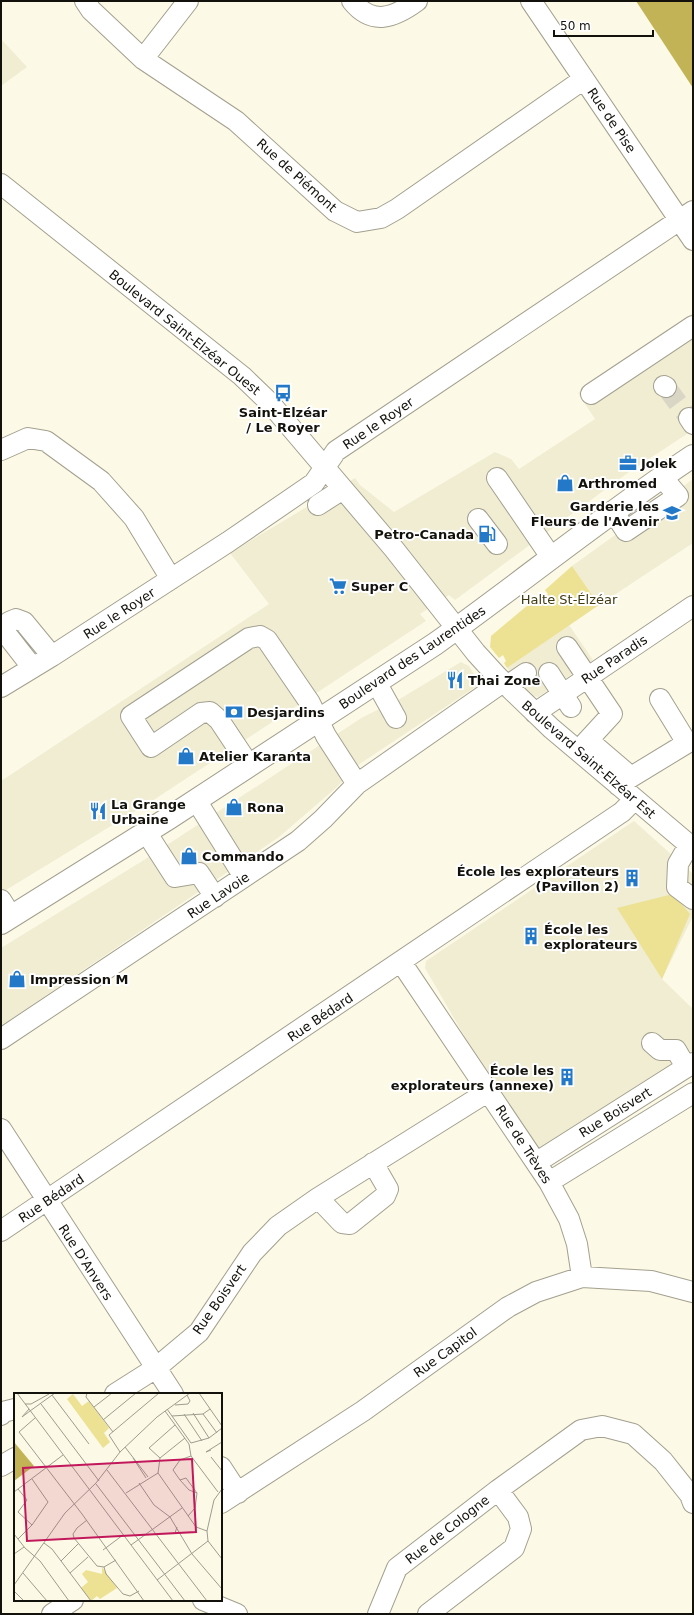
<svg xmlns="http://www.w3.org/2000/svg" width="694" height="1615" font-family="'DejaVu Sans',sans-serif">
<rect width="100%" height="100%" fill="#fcf9e6"/>
<!-- built -->
<path fill="#f0edd3" d="M 1,39 L 27,67 L 1,86 Z
M 693,313 L 693,430 L 629,472 L 455,600 L 449,595 L 420,614 L 426,621 L 152,801 L 1,893 L 1,781 L 269,604 L 230,553 L 355,478 L 360,485 L 394,512 L 495,452 L 511,459 L 519,469 L 595,419 L 578,393 Z
M 693,479 L 693,543 L 599,605 L 572,566 Z
M 569,625 L 593,660 L 538,697 L 534,696 L 519,682 L 507,668 Z
M 461,662 L 469,666 L 480,684 L 355,767 L 337,787 L 279,837 L 1,1026 L 1,948 L 144,860 L 363,717 L 398,700 Z
M 634,821 L 693,874 L 693,916 L 662,979 L 693,1009 L 693,1063 L 537,1162 L 425,968 L 426,961 Z"/>
<!-- green -->
<path fill="#ede193" d="M 572,566 L 599,605 L 507,668 L 504,663 L 506,661 L 503,655 L 499,658 L 490,647 L 491,636 L 534,600 L 537,604 L 548,594 L 545,590 Z
M 673,894 L 690,914 L 662,979 L 617,908 Z"/>
<!-- forest -->
<path fill="#c2b456" d="M 636,1 L 693,1 L 693,88 Z"/>
<g fill="none" stroke-linecap="round" stroke-linejoin="round">
<!-- minor-tunnel -->
<path stroke="#d9d6c5" stroke-width="20" stroke-dasharray="20 10" stroke-linecap="butt" d="M 666,387 L 689,418"/>
<!-- minor casing -->
<g stroke="#a3a08f" stroke-width="22">
<path id="minor" d="M 85,1 L 91,10 L 143,59 L 236,121 L 335,211 L 357,222 L 381,218 L 397,209 L 584,79
M 352,1 C 372,26 394,18 417,1
M 531,1 L 693,240
M 143,59 L 188,1
M 1,184 L 242,376 L 270,403 L 394,549 L 476,653 L 497,676 L 551,728 L 693,848
M 664,386 L 666,387
M 591,394 L 693,326
M 689,418 L 693,424
M 1,450 L 28,438 L 46,441 L 101,481 L 134,518 L 171,579
M 497,478 L 551,557
M 318,505 L 343,489
M 613,511 L 626,531 L 678,496 L 662,477
M 478,519 L 497,544
M 567,647 L 612,714 L 578,751
M 32,667 L 7,635 L 4,627 L 9,622 L 16,619 L 24,622 L 52,656
M 549,673 L 571,707
M 376,682 L 396,718
M 507,686 L 526,673
M 1,687 L 52,656 L 228,542 L 314,483 L 336,451 L 693,211
M 535,713 L 693,606
M 586,757 L 595,746 L 630,776
M 249,765 L 219,720 L 210,712 L 201,713 L 151,747 L 131,716 L 249,638 L 260,636 L 267,640 L 310,703 L 326,736 L 357,784
M 618,785 L 687,743 L 660,699
M 196,800 L 244,877
M 146,832 L 175,877 L 199,873 L 215,897
M 689,845 L 678,864 L 677,887 L 693,899
M 1,900 L 11,916
M 401,962 L 549,1182 L 569,1219 L 577,1244 L 582,1277
M 1,1039 L 298,841 L 323,819 L 357,784 L 503,682
M 652,1043 L 660,1050 L 676,1050 L 686,1067
M 1,1129 L 173,1394
M 537,1162 L 693,1063
M 549,1182 L 693,1093
M 318,1198 L 342,1223 L 350,1224 L 385,1196 L 388,1189 L 373,1163
M 1,1231 L 622,812 L 635,799
M 115,1394 L 156,1368 L 199,1332 L 252,1253 L 278,1226 L 318,1198 L 489,1091
M 1,1415 L 3,1412 L 15,1409
M 1,1466 L 15,1458
M 221,1467 L 238,1493
M 221,1503 L 363,1411 L 508,1307 L 536,1292 L 582,1277 L 651,1281 L 693,1292
M 203,1600 L 237,1614
M 52,1614 L 73,1600
M 378,1614 L 397,1568 L 498,1490
M 428,1614 L 514,1548 L 521,1529 L 518,1517 L 498,1490 L 581,1430 L 602,1426 L 633,1434 L 663,1461 L 690,1495 L 693,1503"/>
</g>
<!-- major casing -->
<g stroke="#a3a08f" stroke-width="24">
<path id="major" d="M 1,923 L 169,818 L 435,644 C 522,582 604,515 693,456"/>
</g>
<!-- minor -->
<use href="#minor" stroke="#fff" stroke-width="20"/>
<!-- major -->
<use href="#major" stroke="#fff" stroke-width="22"/>
</g>
<!-- icons -->
<defs>
<g id="bus-bare" transform="scale(1.38)"><path d="M-5-6H5V4H4V6H2V4H-2V6H-4V4H-5ZM-3.5-4V0h7V-4ZM-3.5 1.2v1.5H-2V1.2ZM2 1.2v1.5H3.5V1.2Z" fill="#2379c7" stroke="#fff" stroke-width="2.5" paint-order="stroke"/></g>
<g id="office-bare" transform="scale(1.38)"><path d="M-6-3h4V-5.5h4V-3h4V5H-6ZM-1-4.5V-3h2v-1.5ZM-6 0V1H6V0Z" fill="#2379c7" stroke="#fff" stroke-width="2.5" paint-order="stroke"/></g>
<g id="shop-bare" transform="scale(1.38)"><path d="M-5-2.5h2.3a2.7 3.5 0 0 1 5.4 0H5L5.5 6h-11ZM-1.5-2.5h3a1.5 2.3 0 0 0-3 0Z" fill="#2379c7" stroke="#fff" stroke-width="2.5" paint-order="stroke"/></g>
<g id="school-bare" transform="scale(1.38)"><path d="M0-5L7-2L0 1L-7-2ZM-4 1L0 2.5L4 1V4Q0 6-4 4Z" fill="#2379c7" stroke="#fff" stroke-width="2.5" paint-order="stroke"/></g>
<g id="fuel-bare" transform="scale(1.38)"><path d="M-5.5-6h7V0h2V4h1.3V-2.5L3-4.5l.8-.8L6-3V5H2.5V1h-1V6h-7ZM-4.2-4.7v3.2H.2V-4.7Z" fill="#2379c7" stroke="#fff" stroke-width="2.5" paint-order="stroke"/></g>
<g id="supermarket-bare" transform="scale(1.38)"><path d="M-6-5.5h2.5l.6 2H6L4.5 2H-2.5L-4.4-4H-6ZM-1.5 3.2a1.3 1.3 0 1 0 .1 0ZM3 3.2a1.3 1.3 0 1 0 .1 0Z" fill="#2379c7" stroke="#fff" stroke-width="2.5" paint-order="stroke"/></g>
<g id="restaurant-bare" transform="scale(1.38)"><path d="M-5-6h1v4h1v-4h1v4h1v-4h1v5L-1.5 .5V6h-2V.5L-5-1ZM5-6V6H3V1.5H1.5Q1.5-4 5-6Z" fill="#2379c7" stroke="#fff" stroke-width="2.5" paint-order="stroke"/></g>
<g id="bank-bare" transform="scale(1.38)"><path d="M-6-4H6V4H-6ZM0-2.3a2.3 2.3 0 1 0 0 4.6a2.3 2.3 0 1 0 0-4.6Z" fill="#2379c7" stroke="#fff" stroke-width="2.5" paint-order="stroke"/></g>
<g id="building-bare" transform="scale(1.38)"><path d="M-4-6H4V6H1V3H-1V6H-4ZM-2.5-4.3h1.7v1.8h-1.7ZM.8-4.3h1.7v1.8H.8ZM-2.5-1h1.7V.8h-1.7ZM.8-1h1.7V.8H.8Z" fill="#2379c7" stroke="#fff" stroke-width="2.5" paint-order="stroke"/></g>
</defs>
<g fill-rule="evenodd">
<use href="#bus-bare" x="283" y="393"/>
<use href="#office-bare" x="628" y="463"/>
<use href="#shop-bare" x="565" y="483"/>
<use href="#school-bare" x="672" y="513"/>
<use href="#fuel-bare" x="487" y="534"/>
<use href="#supermarket-bare" x="338" y="586"/>
<use href="#restaurant-bare" x="455" y="680"/>
<use href="#bank-bare" x="234" y="712"/>
<use href="#shop-bare" x="186" y="756"/>
<use href="#shop-bare" x="234" y="807"/>
<use href="#restaurant-bare" x="98" y="811"/>
<use href="#shop-bare" x="189" y="856"/>
<use href="#building-bare" x="632" y="878"/>
<use href="#building-bare" x="531" y="936"/>
<use href="#shop-bare" x="17" y="979"/>
<use href="#building-bare" x="567" y="1077"/>
</g>
<g text-anchor="middle" stroke-width="4" stroke-linejoin="round" paint-order="stroke">
<!-- street labels -->
<g font-size="13" fill="#12110b" stroke="#fff">
<text transform="translate(612 120) rotate(56)" y="5">Rue de Pise</text>
<text transform="translate(297 175) rotate(42)" y="5">Rue de Piémont</text>
<text transform="translate(185 332) rotate(39)" y="5">Boulevard Saint-Elzéar Ouest</text>
<text transform="translate(378 423) rotate(-34)" y="5">Rue le Royer</text>
<text transform="translate(119 613) rotate(-33)" y="5">Rue le Royer</text>
<text transform="translate(412 657) rotate(-34)" y="5">Boulevard des Laurentides</text>
<text transform="translate(614 659) rotate(-34)" y="5">Rue Paradis</text>
<text transform="translate(589 759) rotate(41)" y="5">Boulevard Saint-Elzéar Est</text>
<text transform="translate(218 895) rotate(-34)" y="5">Rue Lavoie</text>
<text transform="translate(320 1017) rotate(-34)" y="5">Rue Bédard</text>
<text transform="translate(615 1112) rotate(-32)" y="5">Rue Boisvert</text>
<text transform="translate(524 1144) rotate(57)" y="5">Rue de Trèves</text>
<text transform="translate(51 1198) rotate(-34)" y="5">Rue Bédard</text>
<text transform="translate(86 1262) rotate(57)" y="5">Rue D'Anvers</text>
<text transform="translate(219 1299) rotate(-55)" y="5">Rue Boisvert</text>
<text transform="translate(445 1352) rotate(-36)" y="5">Rue Capitol</text>
<text transform="translate(447 1529) rotate(-38)" y="5">Rue de Cologne</text>
</g>
<!-- poi labels -->
<g font-size="13" font-weight="bold" fill="#12110b" stroke="#fff" text-anchor="start">
<text x="283" y="417" text-anchor="middle">Saint-Elzéar<tspan x="283" dy="15">/ Le Royer</tspan></text>
<text x="641" y="468">Jolek</text>
<text x="578" y="488">Arthromed</text>
<text x="659" y="511" text-anchor="end">Garderie les<tspan x="659" dy="15">Fleurs de l'Avenir</tspan></text>
<text x="474" y="539" text-anchor="end">Petro-Canada</text>
<text x="351" y="591">Super C</text>
<text x="468" y="685">Thai Zone</text>
<text x="247" y="717">Desjardins</text>
<text x="199" y="761">Atelier Karanta</text>
<text x="111" y="809">La Grange<tspan x="111" dy="15">Urbaine</tspan></text>
<text x="247" y="812">Rona</text>
<text x="202" y="861">Commando</text>
<text x="619" y="876" text-anchor="end">École les explorateurs<tspan x="619" dy="15">(Pavillon 2)</tspan></text>
<text x="544" y="934">École les<tspan x="544" dy="15">explorateurs</tspan></text>
<text x="30" y="984">Impression M</text>
<text x="554" y="1075" text-anchor="end">École les<tspan x="554" dy="15">explorateurs (annexe)</tspan></text>
</g>
<!-- park labels -->
<g font-size="13" fill="#403a11" stroke="#fff">
<text x="569" y="604">Halte St-Élzéar</text>
</g>
</g>
<!-- overview -->
<g transform="translate(14 1393)">
<rect width="208" height="208" fill="#fcf9e6"/>
<path d="M 59,1 L 68,13 L 75,8 L 95,35 L 90,40 L 96,49 L 89,55 L 53,6 ZM 88,174 L 103,195 L 86,206 L 83,203 L 77,208 L 67,195 L 74,189 L 68,181 L 72,177 L 88,181 Z" fill="#ede193"/>
<path d="M 0,49 L 20,73 L 0,88 Z" fill="#c2b456"/>
<path fill="none" stroke="#9e9c8e" stroke-width="1" d="M 3,0 L 159,208M 73,0 L 72,4 L 99,39M 185,0 L 208,33M 38,2 L 75,51M 11,11 L 17,11 L 35,1M 27,11 L 85,88M 161,12 L 174,11 L 176,8 L 173,2M 80,14 L 98,0M 15,16 L 8,24 L 16,18M 153,16 L 177,50M 16,18 L 41,0M 151,18 L 175,51 L 177,63 L 204,99M 179,20 L 195,45M 170,21 L 188,48M 189,21 L 203,40M 158,23 L 189,21 L 196,16M 21,25 L 5,39 L 68,121 L 130,208M 89,27 L 122,0M 171,45 L 146,65 L 144,80 L 182,134 L 193,138M 177,50 L 195,45 L 208,35M 111,54 L 134,84M 197,57 L 192,59 L 208,49M 106,59 L 95,42 L 145,0M 197,64 L 208,78M 119,65 L 132,85M 146,65 L 135,55 L 161,32M 93,77 L 193,208M 166,87 L 175,97 L 183,100M 125,90 L 140,112 L 156,124 L 178,161 L 208,196M 82,91 L 171,208M 4,96 L 13,107 L 4,119 L 18,132M 208,96 L 200,107 L 193,138 L 194,148 L 208,166M 0,99 L 49,62M 112,100 L 144,80M 174,123 L 181,115 L 183,100 L 172,85 L 166,87 L 159,77 L 166,67 L 177,63M 73,127 L 63,135 L 59,141 L 60,145 L 83,173 L 90,174 L 102,167M 163,134 L 161,140 L 167,140M 0,141 L 11,155 L 26,168 L 55,208M 4,146 L 18,132 L 34,109 L 18,86M 30,150 L 38,156 L 77,208M 117,152 L 168,115M 89,157 L 109,142M 0,161 L 10,154M 47,168 L 64,151M 90,174 L 92,181 L 109,201 L 116,203 L 125,198M 9,180 L 33,208M 56,180 L 74,164M 143,187 L 194,148M 0,192 L 51,120 L 82,90 L 106,59 L 143,24 L 176,0M 0,198 L 10,208"/>
<path fill="#c2185b" fill-opacity="0.15" stroke="#c2185b" stroke-width="2" d="M 178,66 L 182,139 L 13,148 L 9,75 Z"/>
<rect width="208" height="208" fill="none" stroke="#12110b" stroke-width="2"/>
</g>
<!-- border -->
<rect width="694" height="1615" fill="none" stroke="#12110b" stroke-width="4"/>
<!-- scale -->
<path d="M554 30v6h99v-6" fill="none" stroke="#12110b" stroke-width="2"/>
<text x="560" y="30" font-size="12" fill="#12110b" stroke="#ffffff" stroke-width="3" paint-order="stroke">50 m</text>
</svg>
